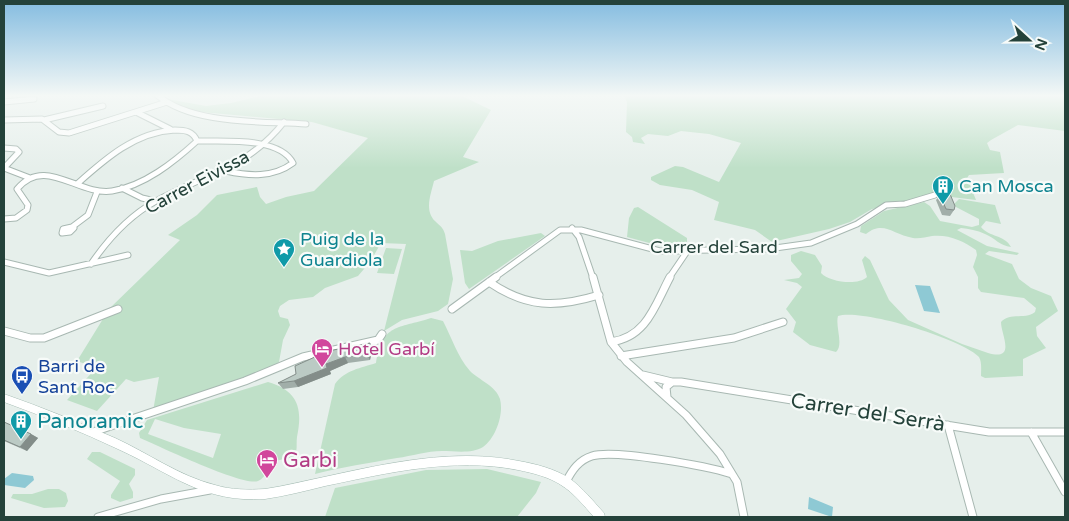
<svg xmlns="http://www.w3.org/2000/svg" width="1069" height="521" font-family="'Varela Round',sans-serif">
<rect width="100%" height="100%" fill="#e6efeb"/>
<!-- green -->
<path fill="#bfe0c8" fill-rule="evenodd" d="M 264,95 L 460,95 L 491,110 L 463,157 L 479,162 L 434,181 C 431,194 424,210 435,221 C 440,226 443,227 445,234 L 453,279 L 448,304 L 438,311 L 402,320 L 384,331 L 406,244 L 381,243 L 370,262 L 358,276 L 325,288 L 313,297 L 289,300 L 280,306 L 278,311 L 280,317 L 288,319 L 290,325 L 283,340 L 279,362 L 269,368 L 153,411 L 159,377 L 134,382 L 126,379 L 97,411 L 67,400 L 96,368 L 77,361 L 106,314 L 120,310 L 121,306 L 110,308 L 180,240 L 168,235 L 197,215 L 217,195 L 257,187 L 260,197 L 266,204 L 286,197 L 314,191 L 368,138 L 312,122 L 190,111 L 167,99 L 206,106 L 231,103 Z
M 624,95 L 1065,95 L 1065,131 L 1018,125 L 991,140 L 987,143 L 990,150 L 1000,152 L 1004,173 L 969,175 L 967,178 L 976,200 L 935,195 L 918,202 L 872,209 L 850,222 L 829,229 L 772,242 L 755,230 L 714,220 L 719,202 L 692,190 L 660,185 L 651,180 L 651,177 L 675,166 L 683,167 L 719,182 L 741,143 L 709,134 L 681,131 L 668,136 L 648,134 L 641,138 L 645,144 L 633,142 L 632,137 L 626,132 L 627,102 Z
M 959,199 L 995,205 L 1001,224 L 986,221 L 981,227 C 989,237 1005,235 1011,247 C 1000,246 995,238 985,234 C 977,230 969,229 961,228 L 957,230 L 987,246 L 1019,253 L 1017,255 L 989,251 L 985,254 L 1012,264 L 1019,279 L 1031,288 L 1051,296 L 1058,311 L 1036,327 L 1037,336 L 1046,348 L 1023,359 L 1023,376 L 985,378 L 981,376 C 981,370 982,362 979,357 C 963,339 861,308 838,316 C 835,326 844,345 836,352 L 810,345 L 793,332 L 796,322 L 786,309 L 802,287 L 797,283 L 784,280 L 799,278 L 802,274 L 791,261 L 791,255 L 801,251 L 815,255 L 822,266 L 821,273 C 829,282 858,286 867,277 L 862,260 L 865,256 L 870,260 L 889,300 L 908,320 L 962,344 L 988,353 C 1017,361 1001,335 1001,322 C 1010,312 1025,320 1035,312 L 1036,308 L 1024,298 L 981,292 L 978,288 L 978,277 L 973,267 L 977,255 L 976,250 C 964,241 948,234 932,236 C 926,237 919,239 913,238 C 893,235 884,220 866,234 L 860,232 L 861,226 L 884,211 L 924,202 L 930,206 L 940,221 L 972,227 L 979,225 L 979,219 L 956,207 L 954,204 Z
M 638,207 L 687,238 L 687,244 L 653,244 L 627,237 L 629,218 L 634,208 Z
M 541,233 L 545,236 L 469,289 L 465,283 L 460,250 L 472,251 L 498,241 Z
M 386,248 L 402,249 L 394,274 L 377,273 Z
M 431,318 L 443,321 C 452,338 457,356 470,371 C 479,380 496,386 500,399 C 504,414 496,438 483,447 C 472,454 455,451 442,451 C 427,451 412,456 397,458 C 369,463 342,467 315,474 L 335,384 C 345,370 361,368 376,363 C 383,323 397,329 431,318 Z
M 268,382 C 298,391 303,408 297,437 C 296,444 298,451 294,457 L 275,461 C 269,466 266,478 258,481 C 244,487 159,446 140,438 L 139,433 L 147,420 ZM 155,419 L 184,428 L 221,434 L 213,458 L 148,434 Z
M 92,452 L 100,452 L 135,469 L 135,475 L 129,484 L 133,492 L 133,498 L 120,502 L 111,498 L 111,495 L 120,481 L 87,459 Z
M 487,469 L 541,482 L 536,493 L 517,517 L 325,517 L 335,488 L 426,470 Z
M 48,489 L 59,489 L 66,493 L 68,501 L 65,507 L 44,508 L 11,498 L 13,494 L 32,494 Z"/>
<!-- water -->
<path fill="#8ec9d4" d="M 915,285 L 930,286 L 940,313 L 924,311 Z
M 12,473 L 33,476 L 34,480 L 25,488 L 4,485 L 4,479 Z
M 809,497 L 833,507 L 832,517 L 808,509 Z"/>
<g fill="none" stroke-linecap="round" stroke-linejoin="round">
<!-- street-far1 casing -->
<g stroke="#a8b8b2" stroke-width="7">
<path id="street-far1" d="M 157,95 C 193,125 260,121 306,124
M 4,102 L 34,99
M 138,113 L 170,129
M 4,120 L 42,119 L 59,132 L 69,133 L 167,102
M 44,120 L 103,106
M 197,141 C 223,142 279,136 293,163 C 273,178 249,176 226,171
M 4,148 L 16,149 L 19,152 L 4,168 L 30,178
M 122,188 L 142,198 L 155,201
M 4,219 L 16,218 L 27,210 L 28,205 L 17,189 C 45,155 78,196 112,191 C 144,186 174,162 197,141 C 193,131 185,130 175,130 C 135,132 105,159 77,184
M 72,227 L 74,228 L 70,232 L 62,233 L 63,229 Z
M 72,227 L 88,215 L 97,192
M 572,228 L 579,237 L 593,278
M 4,262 L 49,273 L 128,255
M 91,264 C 108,239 129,216 156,201 C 205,174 247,169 284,122
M 494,278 L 560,230 L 581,230 L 660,251 L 768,249 L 811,243 L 857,224 L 886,205 L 905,204 L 935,195
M 669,278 L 688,250"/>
</g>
<!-- street casing -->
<g stroke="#a8b8b2" stroke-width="9">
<path id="street" d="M 593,277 L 611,342 L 627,362 L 686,415 L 720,454 L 737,482 L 744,517
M 489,282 C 527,308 556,308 599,295
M 452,309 L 496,277
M 4,331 L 30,338 L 44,338 L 118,309
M 611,342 C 647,337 655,305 670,277
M 621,356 L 734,338 L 783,322
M 643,375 L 672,382
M 667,397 L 666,387 L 672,382 L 681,382 L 989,432 L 1065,432
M 948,425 L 973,517
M 93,432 L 245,381 L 303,357 L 378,340 L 382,334
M 1031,432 L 1065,492
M 566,482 C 572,470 579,460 592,456 C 614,449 707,466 732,474
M 98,517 L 161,499 L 210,490"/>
</g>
<!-- secondary casing -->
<g stroke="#a4bbb3" stroke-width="1">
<path id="secondary" d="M 4,394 C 41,407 78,422 115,438 C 148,453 179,476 215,485 C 231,490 248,490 265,489 C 285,486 304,481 324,477 C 388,463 455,448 519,461 C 536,464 555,469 569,478 C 583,488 593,501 604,513 L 605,517 L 594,517 C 584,506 574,493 561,485 C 549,477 533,473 518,470 C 454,457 387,473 325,486 C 305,491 285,496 265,499 C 203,503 172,474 120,450 C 82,432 43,416 4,402 Z"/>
</g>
<!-- street-far1 -->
<use href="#street-far1" stroke="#fff" stroke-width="5"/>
<!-- street -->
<use href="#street" stroke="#fff" stroke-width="7"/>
<!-- secondary -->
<use href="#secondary" fill="#fff" fill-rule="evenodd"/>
</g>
<!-- wall -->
<path fill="#a1aea9" d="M 942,193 L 954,210 L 950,216 L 942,215 L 936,200 Z
M 370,343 L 372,350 L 370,360 L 348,363 L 330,371 L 331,374 L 298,387 L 283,389 L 278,383 Z
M 4,422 L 31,434 L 38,438 L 27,451 L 4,441 Z"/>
<!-- shaded-wall -->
<path fill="#838d89" d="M 370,343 L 372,350 L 370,360 L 367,354 Z
M 345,357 L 348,363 L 330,371 L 331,374 L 298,387 L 294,381 L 326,364 Z
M 31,434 L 38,438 L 27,451 L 20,447 Z"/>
<!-- building -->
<path fill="#bbcac4" stroke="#838d89" d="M 942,193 L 950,194 L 955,206 L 954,210 L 946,209 L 940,195 L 942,195 Z
M 370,343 L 367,354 L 345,357 L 326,364 L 327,368 L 294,381 L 278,383 L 296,374 L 295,366 L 328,351 Z
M 4,422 L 31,434 L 20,447 L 4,440 Z"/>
<!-- sky -->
<linearGradient id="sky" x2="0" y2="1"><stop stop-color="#84bce0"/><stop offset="0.57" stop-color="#f4f8f6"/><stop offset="1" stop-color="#f4f8f6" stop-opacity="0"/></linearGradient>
<rect width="1069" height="168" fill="url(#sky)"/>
<!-- icons -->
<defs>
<g id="building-pin" transform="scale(1.125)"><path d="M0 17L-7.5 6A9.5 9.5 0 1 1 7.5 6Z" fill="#0f9aa8" stroke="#f7fbf9"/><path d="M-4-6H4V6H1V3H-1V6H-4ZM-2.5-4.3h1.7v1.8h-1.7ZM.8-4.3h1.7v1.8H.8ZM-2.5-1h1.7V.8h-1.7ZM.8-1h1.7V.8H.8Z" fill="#fff"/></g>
<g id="sight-pin" transform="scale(1.125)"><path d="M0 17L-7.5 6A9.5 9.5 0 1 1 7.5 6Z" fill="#0f9aa8" stroke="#f7fbf9"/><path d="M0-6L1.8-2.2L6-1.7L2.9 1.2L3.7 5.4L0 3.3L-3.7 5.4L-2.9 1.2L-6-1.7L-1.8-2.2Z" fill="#fff"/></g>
<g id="hotel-pin" transform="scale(1.125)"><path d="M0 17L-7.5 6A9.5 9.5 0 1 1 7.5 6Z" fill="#d1479c" stroke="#f7fbf9"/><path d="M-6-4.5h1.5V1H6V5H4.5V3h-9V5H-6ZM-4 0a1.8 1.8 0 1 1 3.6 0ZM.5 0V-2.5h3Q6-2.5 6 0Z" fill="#fff"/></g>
<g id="bus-pin" transform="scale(1.125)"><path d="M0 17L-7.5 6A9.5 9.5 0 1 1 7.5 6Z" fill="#1a4fb4" stroke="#f7fbf9"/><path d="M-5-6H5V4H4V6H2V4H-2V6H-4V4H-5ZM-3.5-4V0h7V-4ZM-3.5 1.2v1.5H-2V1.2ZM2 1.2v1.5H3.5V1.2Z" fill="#fff"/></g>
</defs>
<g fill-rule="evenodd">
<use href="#building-pin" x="943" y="186"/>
<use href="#sight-pin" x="284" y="249"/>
<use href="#hotel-pin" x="322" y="349"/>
<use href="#bus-pin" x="22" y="376"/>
<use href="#building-pin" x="21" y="421"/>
<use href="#hotel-pin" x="267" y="460"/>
</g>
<g text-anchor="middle" stroke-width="4.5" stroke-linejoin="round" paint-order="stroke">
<!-- street labels -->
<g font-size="18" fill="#24423a" stroke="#f7fbf9">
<text transform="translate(197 182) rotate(-28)" y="6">Carrer Eivissa</text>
<text x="714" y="253">Carrer del Sard</text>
</g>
<!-- culture labels -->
<g font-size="18" fill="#0d838f" stroke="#f7fbf9" text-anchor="start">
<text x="959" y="192">Can Mosca</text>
<text x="300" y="245">Puig de la<tspan x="300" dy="21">Guardiola</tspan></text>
</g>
<!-- hotel labels -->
<g font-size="18" fill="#b23c85" stroke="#f7fbf9" text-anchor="start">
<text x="338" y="355">Hotel Garbí</text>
</g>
<!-- transit labels -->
<g font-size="18" fill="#164399" stroke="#f7fbf9" text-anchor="start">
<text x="38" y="372">Barri de<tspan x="38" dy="21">Sant Roc</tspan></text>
</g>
<!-- near-street labels -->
<g font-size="21" fill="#24423a" stroke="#f7fbf9">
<text transform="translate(868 412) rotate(9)" y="7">Carrer del Serrà</text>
</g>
<!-- near-culture labels -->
<g font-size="21" fill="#0d838f" stroke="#f7fbf9" text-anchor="start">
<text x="37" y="428">Panoramic</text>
</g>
<!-- near-hotel labels -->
<g font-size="21" fill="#b23c85" stroke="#f7fbf9" text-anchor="start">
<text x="283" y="467">Garbi</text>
</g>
</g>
<!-- border -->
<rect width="1069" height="521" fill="none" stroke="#24423a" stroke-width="10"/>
<!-- north arrow -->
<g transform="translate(1029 40) rotate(111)" stroke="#f7fbf9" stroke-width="4" paint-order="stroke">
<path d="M0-4L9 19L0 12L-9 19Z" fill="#24423a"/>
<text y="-8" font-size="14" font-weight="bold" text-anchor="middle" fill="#24423a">N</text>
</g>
</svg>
